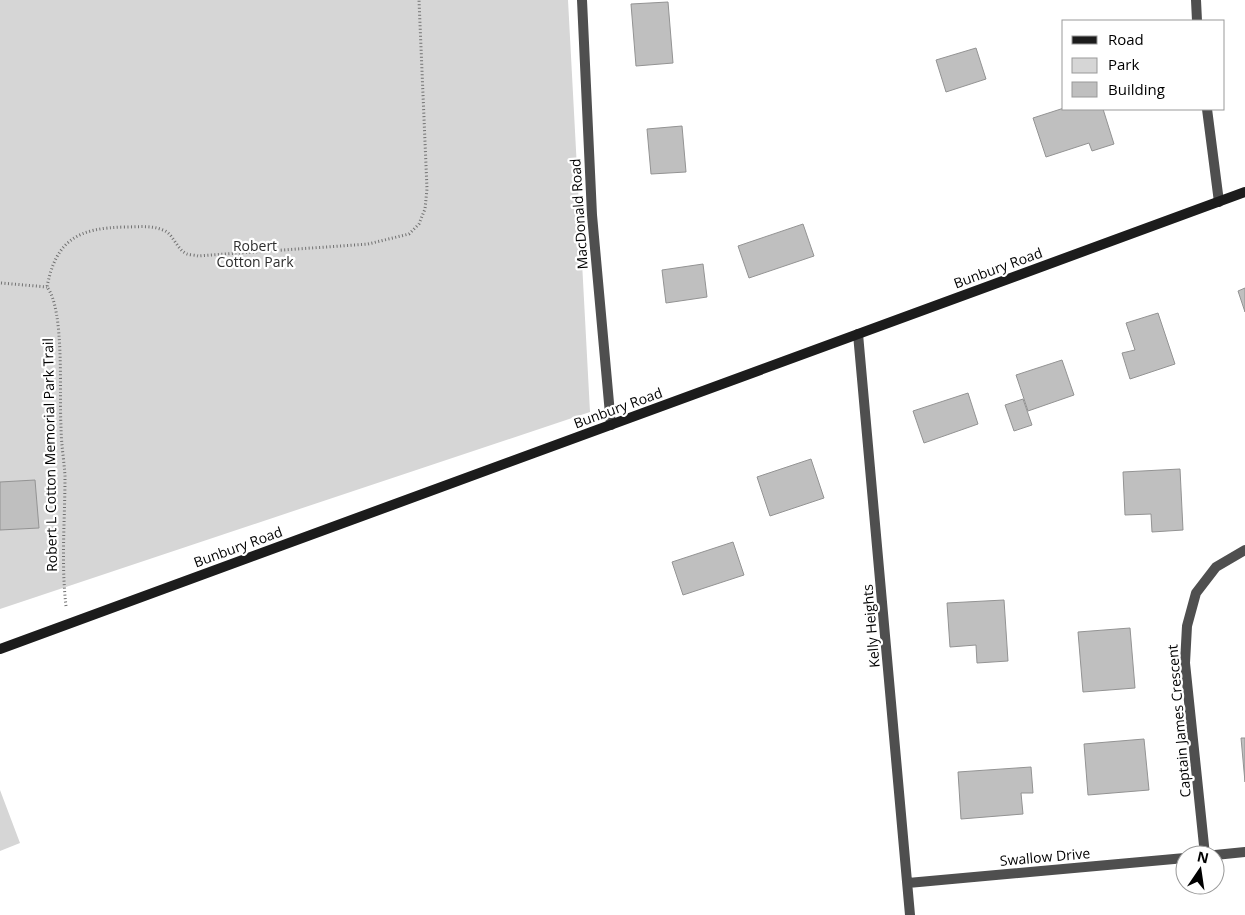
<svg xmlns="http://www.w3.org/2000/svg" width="1245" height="915" font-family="'Open Sans',sans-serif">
<rect width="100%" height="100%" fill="#fff"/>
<!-- green -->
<path fill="#d6d6d6" d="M 0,0 L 568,0 L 590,412 L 0,609 Z
M 0,790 L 20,843 L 0,851 Z"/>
<!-- building -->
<path fill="#bfbfbf" stroke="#939393" d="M 668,2 L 673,63 L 636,66 L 631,4 Z
M 976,48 L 986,79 L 946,92 L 936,60 Z
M 1064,108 L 1103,109 L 1114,144 L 1092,151 L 1089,143 L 1046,157 L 1033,118 Z
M 682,126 L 686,172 L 651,174 L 647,129 Z
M 803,224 L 814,256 L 749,278 L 738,246 Z
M 703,264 L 707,297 L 666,303 L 662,270 Z
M 1245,288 L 1245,312 L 1238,291 Z
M 1158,313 L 1175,364 L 1130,379 L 1122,353 L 1135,350 L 1126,323 Z
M 1062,360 L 1074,395 L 1028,411 L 1016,375 Z
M 968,393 L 978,424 L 924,443 L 913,411 Z
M 1023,399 L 1032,425 L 1014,431 L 1005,405 Z
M 811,459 L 824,498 L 770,516 L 757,477 Z
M 1180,469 L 1183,530 L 1152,532 L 1151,514 L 1125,515 L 1123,472 Z
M 35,480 L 39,528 L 0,530 L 0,482 Z
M 733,542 L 744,575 L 683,595 L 672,562 Z
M 1004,600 L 1008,661 L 977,663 L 976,645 L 950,647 L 947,603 Z
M 1130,628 L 1135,688 L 1083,692 L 1078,632 Z
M 1241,738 L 1245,738 L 1245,782 Z
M 1144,739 L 1149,790 L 1088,795 L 1084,744 Z
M 1031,767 L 1033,793 L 1021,793 L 1023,814 L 961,819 L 958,772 Z"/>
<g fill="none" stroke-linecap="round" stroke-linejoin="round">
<!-- path -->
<path stroke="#717171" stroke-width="3" stroke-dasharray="1 2.5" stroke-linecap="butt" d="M 1,283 L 47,287
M 66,606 C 61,563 65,519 65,476 C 64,460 61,443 61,426 C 59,395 65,310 47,287 C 56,239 79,228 125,227 C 138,227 151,225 163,230 C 174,234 176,249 187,254 C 190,255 195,255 198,256 L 368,244 L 409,234 L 419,224 L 425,209 L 427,189 L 419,0"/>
<!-- minor -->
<path stroke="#4f4f4f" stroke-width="10" d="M 582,0 L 592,215 L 611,425
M 1196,0 L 1197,21
M 1207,109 L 1219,202
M 858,334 L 910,915
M 1205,855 L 1185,663 L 1187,626 L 1196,593 L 1216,567 L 1245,550
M 1215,855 L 1245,852
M 908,883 L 1185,858"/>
<!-- secondary -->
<path stroke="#1c1c1c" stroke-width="10" d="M 0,649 L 1245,192"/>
</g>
<g text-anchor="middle" stroke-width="4.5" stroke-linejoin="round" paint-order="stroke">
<!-- street labels -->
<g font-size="14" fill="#000" stroke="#fff">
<text transform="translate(579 214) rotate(-94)" y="5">MacDonald Road</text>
<text transform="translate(998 268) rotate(-20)" y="5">Bunbury Road</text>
<text transform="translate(618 408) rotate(-20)" y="5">Bunbury Road</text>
<text transform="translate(50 455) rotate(-91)" y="5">Robert L Cotton Memorial Park Trail</text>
<text transform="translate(238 547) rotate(-20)" y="5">Bunbury Road</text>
<text transform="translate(871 626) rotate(-95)" y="5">Kelly Heights</text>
<text transform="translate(1179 721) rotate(-95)" y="5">Captain James Crescent</text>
<text transform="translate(1045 857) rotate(-5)" y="5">Swallow Drive</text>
</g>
<!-- park labels -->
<g font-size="14" fill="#2d2d2d" stroke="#fff">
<text x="255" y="251">Robert<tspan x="255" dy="16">Cotton Park</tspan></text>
</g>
</g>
<!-- legend -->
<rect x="1062" y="20" width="162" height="90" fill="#ffffff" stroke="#999999"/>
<rect x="1072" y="36" width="25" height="8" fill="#1c1c1c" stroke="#999999"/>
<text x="1108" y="45" font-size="15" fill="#000000">Road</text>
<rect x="1072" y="58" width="25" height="15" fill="#d6d6d6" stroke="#999999"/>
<text x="1108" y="70" font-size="15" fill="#000000">Park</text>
<rect x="1072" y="82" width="25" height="15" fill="#bfbfbf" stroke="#999999"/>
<text x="1108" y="95" font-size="15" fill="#000000">Building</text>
<!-- north arrow -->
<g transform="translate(1200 870) rotate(13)"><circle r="24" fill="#ffffff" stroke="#999999"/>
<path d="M0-4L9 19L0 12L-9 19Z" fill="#000000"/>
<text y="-8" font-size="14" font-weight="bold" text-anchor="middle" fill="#000000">N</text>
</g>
</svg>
